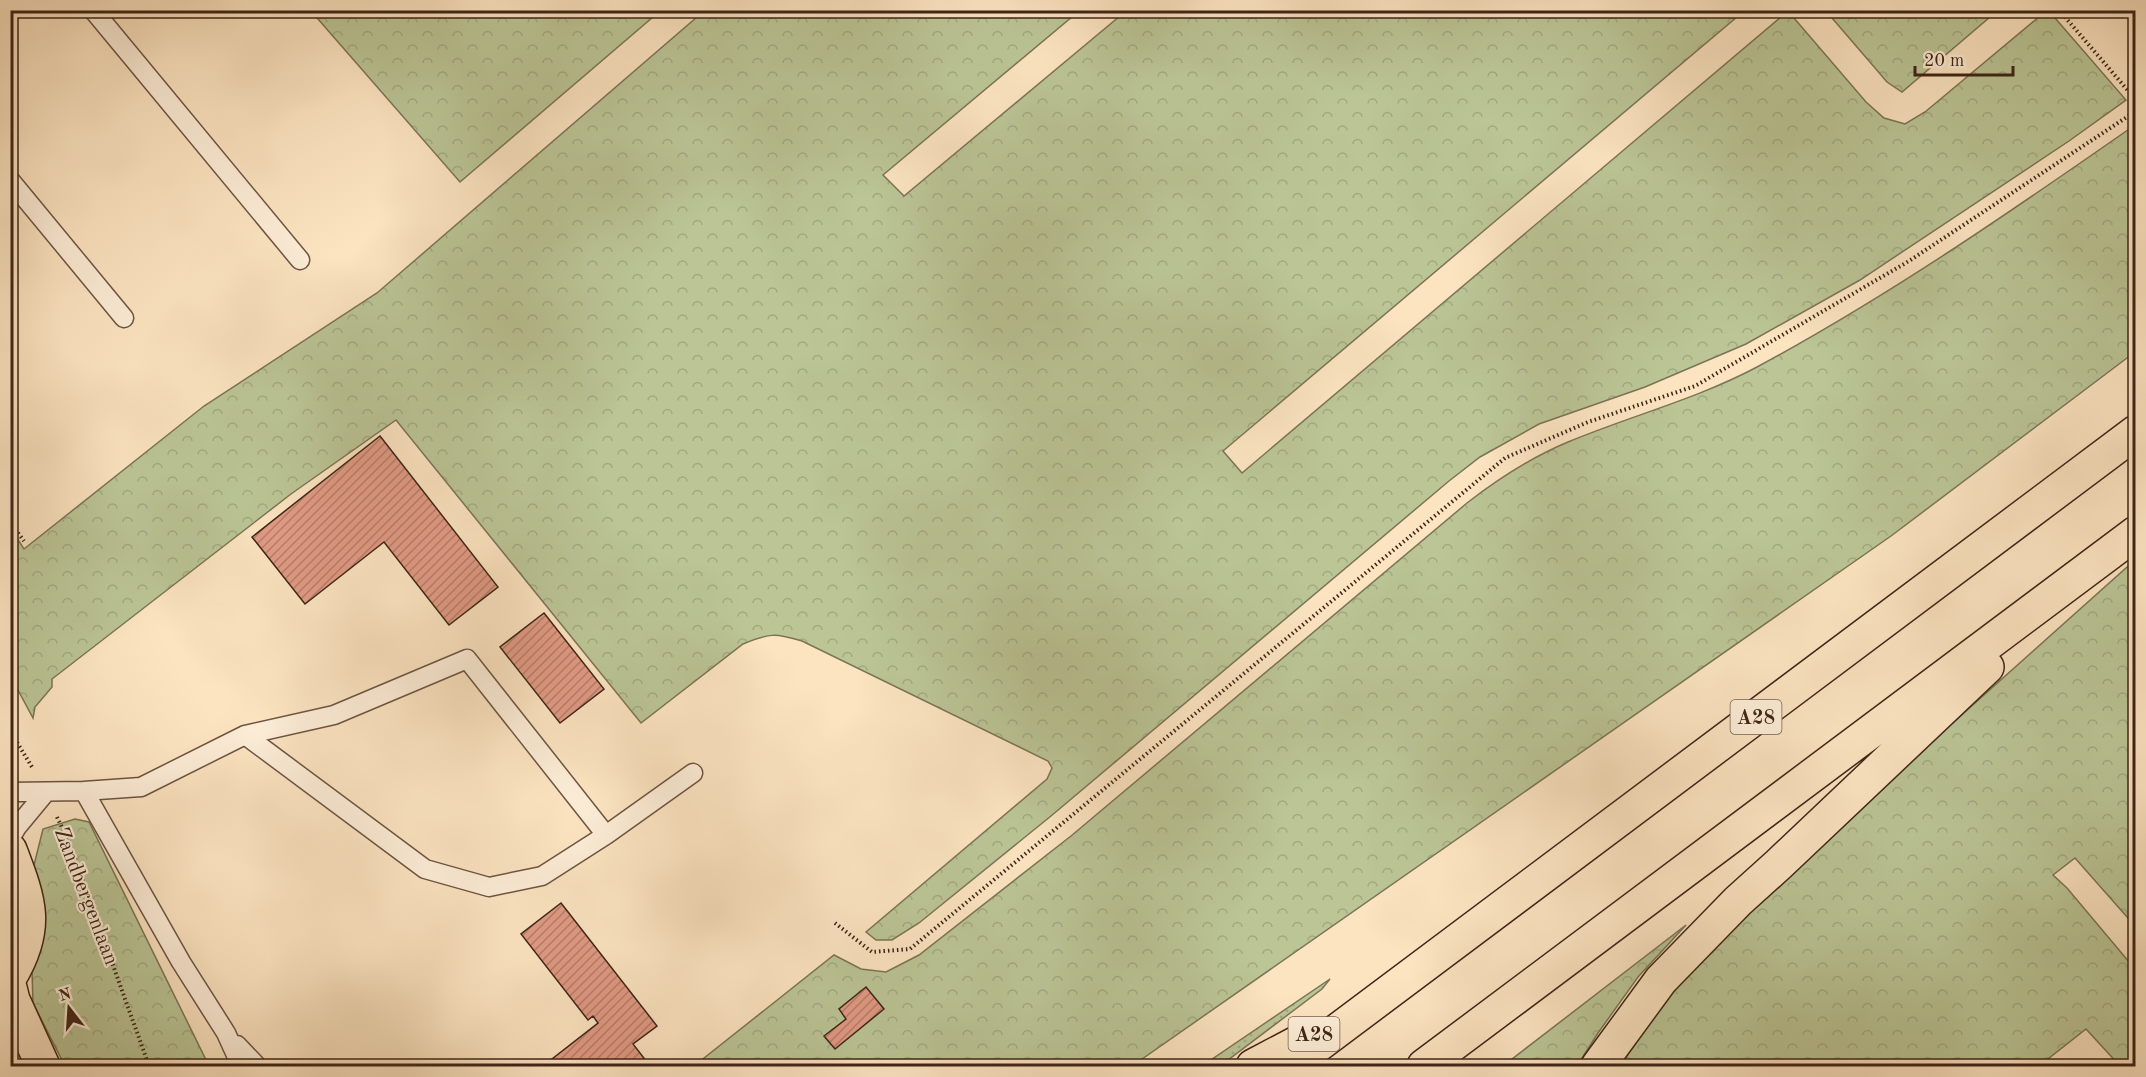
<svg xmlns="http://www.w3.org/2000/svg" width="2146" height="1077" font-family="'Old Standard TT',serif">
<defs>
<pattern id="grass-dots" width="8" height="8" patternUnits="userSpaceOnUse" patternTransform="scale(1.5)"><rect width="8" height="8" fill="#bbc596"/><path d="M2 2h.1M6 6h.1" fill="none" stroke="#a2a981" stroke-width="1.8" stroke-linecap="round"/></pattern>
<pattern id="forest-crowns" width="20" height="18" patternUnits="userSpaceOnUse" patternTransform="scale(1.5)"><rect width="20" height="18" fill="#bbc596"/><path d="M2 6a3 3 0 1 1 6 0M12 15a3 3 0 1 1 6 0" fill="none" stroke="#a2a981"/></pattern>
<pattern id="building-hatch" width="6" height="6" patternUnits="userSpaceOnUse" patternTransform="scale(1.5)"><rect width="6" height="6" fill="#e19a84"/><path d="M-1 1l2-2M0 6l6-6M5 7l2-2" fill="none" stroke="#b87d6b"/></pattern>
</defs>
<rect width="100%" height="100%" fill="#fce4c1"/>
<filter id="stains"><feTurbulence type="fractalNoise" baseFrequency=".00333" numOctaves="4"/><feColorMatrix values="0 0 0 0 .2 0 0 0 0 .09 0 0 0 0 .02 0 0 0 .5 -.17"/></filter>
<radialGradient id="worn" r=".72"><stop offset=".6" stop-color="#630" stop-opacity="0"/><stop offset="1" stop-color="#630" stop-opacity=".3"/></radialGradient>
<!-- grass -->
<path fill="url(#grass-dots)" stroke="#7c7456" stroke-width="1.5" d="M 1330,979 L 1322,989 L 1220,1066 L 1202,1066 Z"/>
<!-- forest -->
<path fill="url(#forest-crowns)" stroke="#7c7456" stroke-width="1.5" d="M 311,11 L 660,11 L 460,182 Z
M 704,11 L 1079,11 L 883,175 L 904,196 L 1126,11 L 1744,11 L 1223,451 L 1242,473 L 1788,11 L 1866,102 L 1884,118 L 1905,124 L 1925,112 L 2046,11 L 2049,11 L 2126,100 L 2069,141 L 1860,280 L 1746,344 L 1645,387 L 1539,424 L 1480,457 L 1449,481 L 1051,816 L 919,923 L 892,940 L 876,940 L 866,932 L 1047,779 L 1052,768 L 1048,761 L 802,641 C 775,633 770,633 743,644 L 641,723 L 396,420 L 291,494 L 52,679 L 52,687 L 35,707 L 33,718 L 11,677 L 11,529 L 24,549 L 204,406 L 377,293 Z
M 1826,11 L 1997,11 L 1902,92 L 1887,82 Z
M 2135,125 L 2135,352 L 1891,536 L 1132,1066 L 694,1066 L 834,955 L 861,969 L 886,972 L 919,955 L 1071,836 L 1467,503 C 1498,479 1532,457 1568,442 C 1630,416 1697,399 1757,367 C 1889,296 2013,210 2135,125 Z
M 2135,560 L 2135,926 L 2075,858 L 2053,875 L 2067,888 L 2135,969 L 2135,1066 L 2120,1066 L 2086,1029 L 2039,1066 L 1620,1066 L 1666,999 L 1712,943 L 1844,820 Z
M 75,819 L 89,822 L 209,1066 L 65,1066 L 33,1003 L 32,971 L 42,945 L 44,904 L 34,865 L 43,829 Z
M 1686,925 L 1638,977 L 1598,1033 L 1577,1066 L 1503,1066 Z"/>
<!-- building -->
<path fill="url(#building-hatch)" stroke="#3e2417" stroke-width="1.5" d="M 380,436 L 498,587 L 449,625 L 384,542 L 305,604 L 252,537 Z
M 544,613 L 604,689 L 560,723 L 500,647 Z
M 561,903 L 657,1026 L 633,1044 L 650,1066 L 543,1066 L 598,1023 L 593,1016 L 588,1020 L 521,934 Z
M 866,987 L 884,1009 L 835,1049 L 824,1036 L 846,1019 L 839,1009 Z"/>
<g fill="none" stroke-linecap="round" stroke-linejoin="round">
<!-- lane casing -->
<g stroke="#6e5442" stroke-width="21">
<path id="lane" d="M 93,10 L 300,260
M 10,180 L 124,318
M 245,735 L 425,869 L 489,887 L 542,876 L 606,835
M 84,791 L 141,787 L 245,735 L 334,715 L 467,659 L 606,835 L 693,773
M 10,792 L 84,791 L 181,962 L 226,1033 L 241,1066
M 10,839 L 17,827 L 46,792
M 237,1045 L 257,1066"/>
</g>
<!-- primary casing -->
<g stroke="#3e2417" stroke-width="36">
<path id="primary" d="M 10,850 C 29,900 40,927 10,977
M 10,988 L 13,1000 L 43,1066"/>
</g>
<!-- highway casing -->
<g stroke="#3e2417" stroke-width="36">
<path id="highway" d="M 1253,1066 L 1308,1037
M 1290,1066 L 2136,432
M 1424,1066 L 2136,533
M 1598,1066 L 1661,980 L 1738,901 L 1779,864 L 1987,667"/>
</g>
<!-- path -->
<path stroke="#3e2417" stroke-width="4" stroke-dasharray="1.5 3" stroke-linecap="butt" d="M 2059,10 L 2136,100
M 10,522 L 24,541
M 10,731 L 32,767
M 57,817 L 69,842 L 149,1066
M 835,923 L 872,952 L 910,949 L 1505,458 L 1588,422 L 1695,386 L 1909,261 L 2136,111"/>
<!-- lane -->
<use href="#lane" stroke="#fdedd7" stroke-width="18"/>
<!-- primary -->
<use href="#primary" stroke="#fce4c1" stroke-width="33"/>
<!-- highway -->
<use href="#highway" stroke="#fce4c1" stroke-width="33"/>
</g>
<g text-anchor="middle" stroke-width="4.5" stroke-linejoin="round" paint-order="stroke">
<!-- shield labels -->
<g fill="#fdedd7" stroke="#776051" stroke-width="1.5">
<rect x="1730.5" y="700" width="51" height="34" rx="4.5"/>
<rect x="1288.5" y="1017" width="51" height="34" rx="4.5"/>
</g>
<g font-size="20" font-weight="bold" fill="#3e2417">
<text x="1756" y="724">A28</text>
<text x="1314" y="1041">A28</text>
</g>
<!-- street labels -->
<g font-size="21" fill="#3e2417" stroke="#fdedd7">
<text transform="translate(87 896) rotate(69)" y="7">Zandbergenlaan</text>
</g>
</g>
<!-- margin -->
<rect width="2146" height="1077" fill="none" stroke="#fce4c1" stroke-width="36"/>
<rect x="12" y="12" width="2122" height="1053" fill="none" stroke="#3e2417" stroke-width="3"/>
<rect x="18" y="18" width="2110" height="1041" fill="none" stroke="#3e2417" stroke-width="1.5"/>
<!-- north arrow -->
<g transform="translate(69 1008) rotate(343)" stroke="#fdedd7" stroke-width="4.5" paint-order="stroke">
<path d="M0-4.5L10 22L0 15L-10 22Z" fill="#3e2417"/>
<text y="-9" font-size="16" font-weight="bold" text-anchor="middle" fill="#3e2417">N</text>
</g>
<!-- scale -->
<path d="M1915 66v9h98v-9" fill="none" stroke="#3e2417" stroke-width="3"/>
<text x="1924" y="66" font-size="18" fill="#3e2417" stroke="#fdedd7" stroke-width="4.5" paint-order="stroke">20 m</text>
<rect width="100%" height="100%" filter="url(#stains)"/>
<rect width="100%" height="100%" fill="url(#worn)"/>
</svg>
